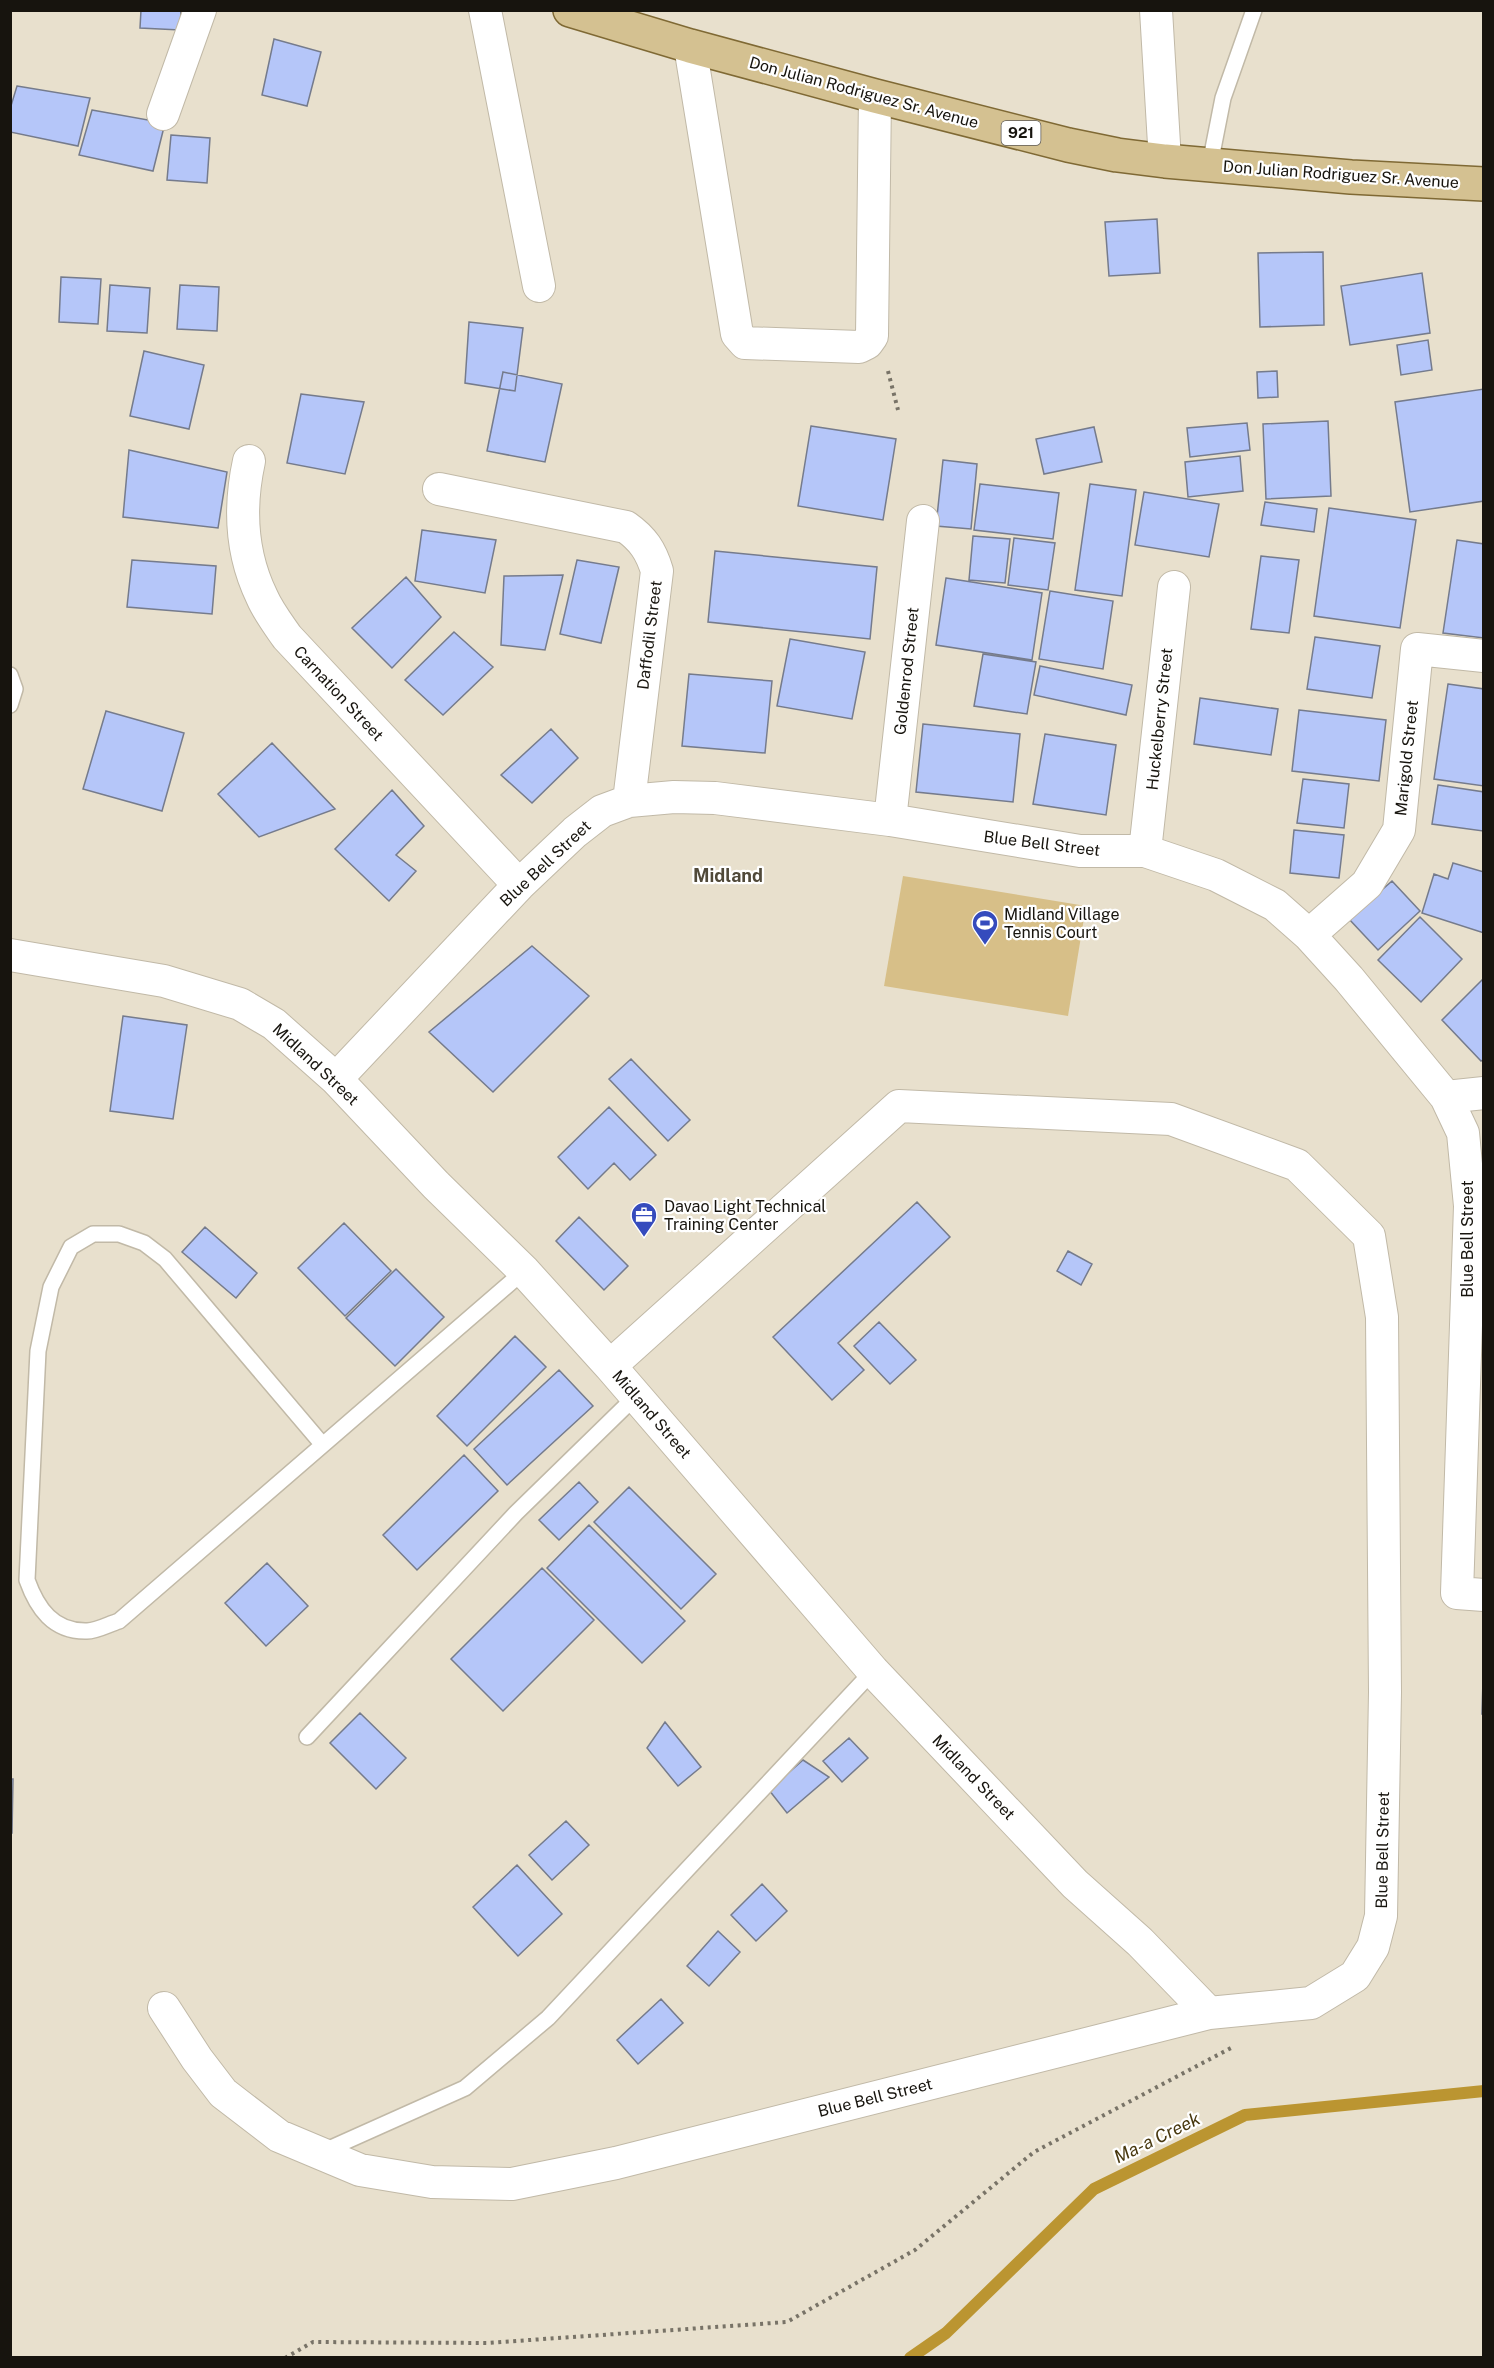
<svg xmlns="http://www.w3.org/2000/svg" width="1494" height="2368" font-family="'Public Sans',sans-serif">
<rect width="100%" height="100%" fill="#e8e0cd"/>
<!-- pitch -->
<path fill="#d7bf88" d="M 903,876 L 1086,906 L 1068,1016 L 884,986 Z"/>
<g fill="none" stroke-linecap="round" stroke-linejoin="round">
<!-- stream -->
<path stroke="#bb9531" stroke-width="12" d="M 910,2358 L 946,2333 L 1094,2189 L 1245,2115 L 1484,2091"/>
</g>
<!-- building -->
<path fill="#b5c6f9" stroke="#757b8c" stroke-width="1.5" d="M 141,10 L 181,10 L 180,30 L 140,28 Z
M 274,39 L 321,52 L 307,106 L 262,95 Z
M 17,86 L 90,98 L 78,146 L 10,132 L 10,109 Z
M 92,110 L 165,123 L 153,171 L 79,155 Z
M 171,135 L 210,138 L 207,183 L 167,180 Z
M 1157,219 L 1160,273 L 1109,276 L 1105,222 Z
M 1323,252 L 1324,325 L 1260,327 L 1258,253 Z
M 1422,273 L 1430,333 L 1350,345 L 1341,286 Z
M 61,277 L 101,279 L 98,324 L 59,322 Z
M 110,285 L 150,288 L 147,333 L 107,331 Z
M 180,285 L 219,287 L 217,331 L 177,329 Z
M 469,322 L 523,328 L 515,391 L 465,383 Z
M 1428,340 L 1432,370 L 1401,375 L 1397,345 Z
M 144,351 L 204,365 L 189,429 L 130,416 Z
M 1277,371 L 1278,397 L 1258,398 L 1257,372 Z
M 503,372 L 562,384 L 545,462 L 487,451 Z
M 1484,389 L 1484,501 L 1410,512 L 1395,402 Z
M 301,394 L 364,402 L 345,474 L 287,463 Z
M 1328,421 L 1331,496 L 1266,499 L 1263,424 Z
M 1247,423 L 1250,450 L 1190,457 L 1187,428 Z
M 811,426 L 896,439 L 883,520 L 798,506 Z
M 1094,427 L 1102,462 L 1044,474 L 1036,439 Z
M 129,450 L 227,472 L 218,528 L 123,517 Z
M 1240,456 L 1243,491 L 1188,497 L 1185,462 Z
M 943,460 L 977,464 L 971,529 L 936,526 Z
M 980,484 L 1059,493 L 1053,539 L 974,530 Z
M 1090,484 L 1136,490 L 1122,596 L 1075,590 Z
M 1144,492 L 1219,504 L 1209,557 L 1135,545 Z
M 1265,502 L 1317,509 L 1314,532 L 1261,525 Z
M 1329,508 L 1416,520 L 1400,628 L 1314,616 Z
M 422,530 L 496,540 L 485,593 L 415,581 Z
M 973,536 L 1010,539 L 1005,583 L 969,580 Z
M 1014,538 L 1055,543 L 1048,590 L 1008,585 Z
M 1457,540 L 1484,544 L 1484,638 L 1443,633 Z
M 715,551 L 877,567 L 870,639 L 708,622 Z
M 1261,556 L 1299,560 L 1289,633 L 1251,629 Z
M 132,560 L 216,566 L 212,614 L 127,607 Z
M 577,560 L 619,567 L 601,643 L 560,634 Z
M 563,575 L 545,650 L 501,645 L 504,576 Z
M 406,577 L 441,617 L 392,668 L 352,628 Z
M 946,578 L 1042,593 L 1032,660 L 936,645 Z
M 1050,591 L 1113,601 L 1103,669 L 1039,659 Z
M 454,632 L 493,667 L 443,715 L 405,680 Z
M 1315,637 L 1380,646 L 1372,698 L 1307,689 Z
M 790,639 L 865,652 L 852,719 L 777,706 Z
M 983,654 L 1036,662 L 1027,714 L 974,706 Z
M 1040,666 L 1132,685 L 1126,715 L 1034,695 Z
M 689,674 L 772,681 L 765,753 L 682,746 Z
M 1448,684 L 1484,689 L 1484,786 L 1434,779 Z
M 1200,698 L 1278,709 L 1271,755 L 1194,744 Z
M 1299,710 L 1386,720 L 1379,781 L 1292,771 Z
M 106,711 L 184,733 L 162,811 L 83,789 Z
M 923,724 L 1020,734 L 1013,802 L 916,792 Z
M 551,729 L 578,758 L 532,803 L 501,775 Z
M 1045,734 L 1116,745 L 1106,815 L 1033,804 Z
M 272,743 L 335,809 L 259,837 L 218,794 Z
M 1303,779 L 1349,784 L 1344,828 L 1297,823 Z
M 1438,785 L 1484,792 L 1483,831 L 1432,824 Z
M 392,790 L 424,826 L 396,855 L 416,871 L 389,901 L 335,849 Z
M 1294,830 L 1344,835 L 1339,878 L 1290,873 Z
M 1453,863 L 1484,872 L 1484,933 L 1422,913 L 1434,874 L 1448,879 Z
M 1392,881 L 1420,911 L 1378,950 L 1349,919 Z
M 1420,917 L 1462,959 L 1421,1002 L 1378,960 Z
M 532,946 L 589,996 L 493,1092 L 429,1032 Z
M 1484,978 L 1484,1059 L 1481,1061 L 1442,1020 Z
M 123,1016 L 187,1025 L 173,1119 L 110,1111 Z
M 631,1059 L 690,1120 L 668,1141 L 609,1079 Z
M 609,1107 L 656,1155 L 630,1180 L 614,1163 L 588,1189 L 558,1157 Z
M 917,1202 L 950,1237 L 838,1343 L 864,1370 L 832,1400 L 773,1337 Z
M 579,1217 L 628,1266 L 604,1290 L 556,1241 Z
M 344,1223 L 391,1271 L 345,1316 L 298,1268 Z
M 205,1227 L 257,1273 L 236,1298 L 182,1252 Z
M 1068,1251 L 1092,1264 L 1081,1285 L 1057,1271 Z
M 396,1269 L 444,1317 L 395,1366 L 346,1318 Z
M 879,1322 L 916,1360 L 890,1384 L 854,1346 Z
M 515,1336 L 546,1367 L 467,1446 L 437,1416 Z
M 559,1370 L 593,1406 L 507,1485 L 474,1449 Z
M 464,1455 L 498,1491 L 417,1570 L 383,1535 Z
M 579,1482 L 598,1502 L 559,1540 L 539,1520 Z
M 629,1487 L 716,1574 L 681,1609 L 594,1522 Z
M 589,1525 L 685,1621 L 642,1663 L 547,1568 Z
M 267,1563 L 308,1606 L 266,1646 L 225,1603 Z
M 542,1568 L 594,1620 L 503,1711 L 451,1659 Z
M 1484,1647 L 1484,1714 L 1482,1714 Z
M 360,1713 L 406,1758 L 376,1789 L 330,1743 Z
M 665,1722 L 701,1767 L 678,1786 L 647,1748 Z
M 849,1738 L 868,1758 L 842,1782 L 823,1761 Z
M 803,1760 L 829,1777 L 787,1813 L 769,1790 Z
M 10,1779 L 13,1779 L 12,1833 L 10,1833 Z
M 566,1821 L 589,1845 L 552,1880 L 529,1855 Z
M 517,1865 L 562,1914 L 518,1956 L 473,1907 Z
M 762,1884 L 787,1911 L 756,1941 L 731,1915 Z
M 718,1931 L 740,1952 L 709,1986 L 687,1966 Z
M 661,1999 L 683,2023 L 638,2064 L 617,2040 Z"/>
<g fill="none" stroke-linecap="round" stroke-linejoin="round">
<!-- service casing -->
<g stroke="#c1b9a7" stroke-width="18">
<path id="service" d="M 1210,164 L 1223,98 L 1254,10
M 10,675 L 15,689 L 10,705
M 322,1444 L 165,1259 L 144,1243 L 119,1234 L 93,1234 L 71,1247 L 51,1287 L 38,1351 L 27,1580 C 37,1608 53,1632 87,1631 C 97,1631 109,1624 119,1621 L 524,1271
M 307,1737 L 516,1513 L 636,1396
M 322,2152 L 465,2088 L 548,2018 L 873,1671"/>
</g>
<!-- minor casing -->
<g stroke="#c1b9a7" stroke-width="34">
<path id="minor" d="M 485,10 L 539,286
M 1156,10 L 1165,161
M 690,46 L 737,334 L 745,343 L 859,347 L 867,343 L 872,336 L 875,96
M 163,114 L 200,10
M 249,461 C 239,507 241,554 262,597 C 268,611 278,624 287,637 L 519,885
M 439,489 L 626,527 C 643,539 651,551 657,571 L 629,801
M 890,820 L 923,521
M 1145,851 L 1174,587
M 1309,935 L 1367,884 L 1399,830 L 1417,649 L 1484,656
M 10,955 L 164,981 L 240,1004 L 274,1024 L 336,1079 L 436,1185 L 524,1271 L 610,1366 L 873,1671 L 1075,1884 L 1140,1942 L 1209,2013
M 336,1079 L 519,885 L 575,832 L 602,811 L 629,801 L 674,797 L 715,798 L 890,820 L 1080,851 L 1145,851 L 1216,875 L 1275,905 L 1309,935 L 1349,979 L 1446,1097 L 1463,1133 L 1470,1206 L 1457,1593 L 1484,1595
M 1446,1097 L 1484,1093
M 164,2008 L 197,2059 L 223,2093 L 279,2136 L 360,2170 L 432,2182 L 512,2184 L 616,2163 L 1209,2013 L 1311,2003 L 1355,1976 L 1373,1947 L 1381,1916 L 1385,1692 L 1382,1317 L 1369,1236 L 1297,1165 L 1171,1119 L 899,1106 L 610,1366"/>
</g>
<!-- primary casing -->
<g stroke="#7f6934" stroke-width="36">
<path id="primary" d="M 570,10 L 690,46 L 875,96 L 1068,145 L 1117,155 L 1165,161 L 1351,177 L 1484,184"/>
</g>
<!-- path -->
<path stroke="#787367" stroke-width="4" stroke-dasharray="3 4.5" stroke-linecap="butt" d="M 888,371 L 898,410
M 285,2358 L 313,2342 L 487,2343 L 787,2322 L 915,2250 L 1034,2152 L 1231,2048"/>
<!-- service -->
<use href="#service" stroke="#fff" stroke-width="15"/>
<!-- minor -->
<use href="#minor" stroke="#fff" stroke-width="32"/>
<!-- primary -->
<use href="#primary" stroke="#d4c191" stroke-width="33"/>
</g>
<!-- icons -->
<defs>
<g id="stadium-pin" transform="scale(1.35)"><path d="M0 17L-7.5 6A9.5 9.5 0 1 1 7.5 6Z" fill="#354bbd" stroke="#fff"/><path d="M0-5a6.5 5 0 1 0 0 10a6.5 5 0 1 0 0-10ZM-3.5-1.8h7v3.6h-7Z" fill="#fff"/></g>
<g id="office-pin" transform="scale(1.35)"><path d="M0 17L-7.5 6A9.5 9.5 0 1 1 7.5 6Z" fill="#354bbd" stroke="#fff"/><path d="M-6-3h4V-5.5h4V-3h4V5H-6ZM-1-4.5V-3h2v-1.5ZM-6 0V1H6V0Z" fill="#fff"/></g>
</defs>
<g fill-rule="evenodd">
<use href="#stadium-pin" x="985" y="923"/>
<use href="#office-pin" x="644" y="1215"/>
</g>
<g text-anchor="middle" stroke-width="4.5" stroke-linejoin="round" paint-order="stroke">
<!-- shield labels -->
<rect fill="#fff" stroke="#5d5a56" stroke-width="1.5" x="1001.5" y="121" width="39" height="24" rx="4.5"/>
<g font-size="15" font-weight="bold" fill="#17140e">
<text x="1021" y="138">921</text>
</g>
<!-- street labels -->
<g font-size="16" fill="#17140e" stroke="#fff">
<text transform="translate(864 92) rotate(15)" y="6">Don Julian Rodriguez Sr. Avenue</text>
<text transform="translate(1341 174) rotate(4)" y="6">Don Julian Rodriguez Sr. Avenue</text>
<text transform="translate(649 635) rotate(-83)" y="6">Daffodil Street</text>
<text transform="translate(906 671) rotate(-84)" y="6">Goldenrod Street</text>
<text transform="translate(339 693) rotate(47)" y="6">Carnation Street</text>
<text transform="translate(1159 719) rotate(-84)" y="6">Huckelberry Street</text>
<text transform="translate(1406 758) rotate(-84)" y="6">Marigold Street</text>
<text transform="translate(1042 843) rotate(7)" y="6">Blue Bell Street</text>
<text transform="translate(545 863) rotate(-43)" y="6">Blue Bell Street</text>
<text transform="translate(316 1064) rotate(43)" y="6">Midland Street</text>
<text transform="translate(1467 1239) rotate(-90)" y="6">Blue Bell Street</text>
<text transform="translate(652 1414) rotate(49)" y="6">Midland Street</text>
<text transform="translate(974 1777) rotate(46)" y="6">Midland Street</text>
<text transform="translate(1382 1850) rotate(-89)" y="6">Blue Bell Street</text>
<text transform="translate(875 2097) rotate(-14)" y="6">Blue Bell Street</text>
</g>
<!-- poi labels -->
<g font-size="16" fill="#17140e" stroke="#fff" text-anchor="start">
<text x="1004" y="920">Midland Village<tspan x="1004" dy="18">Tennis Court</tspan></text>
<text x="664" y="1212">Davao Light Technical<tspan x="664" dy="18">Training Center</tspan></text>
</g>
<!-- neighbourhood labels -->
<g font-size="18" font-weight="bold" fill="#504939" stroke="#fff">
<text x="728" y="882">Midland</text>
</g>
<!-- water labels -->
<g font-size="18" font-style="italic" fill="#48380f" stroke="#fff">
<text transform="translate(1157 2138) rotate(-26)" y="6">Ma-a Creek</text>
</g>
</g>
<!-- border -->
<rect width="1494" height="2368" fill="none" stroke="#17140e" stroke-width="24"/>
</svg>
